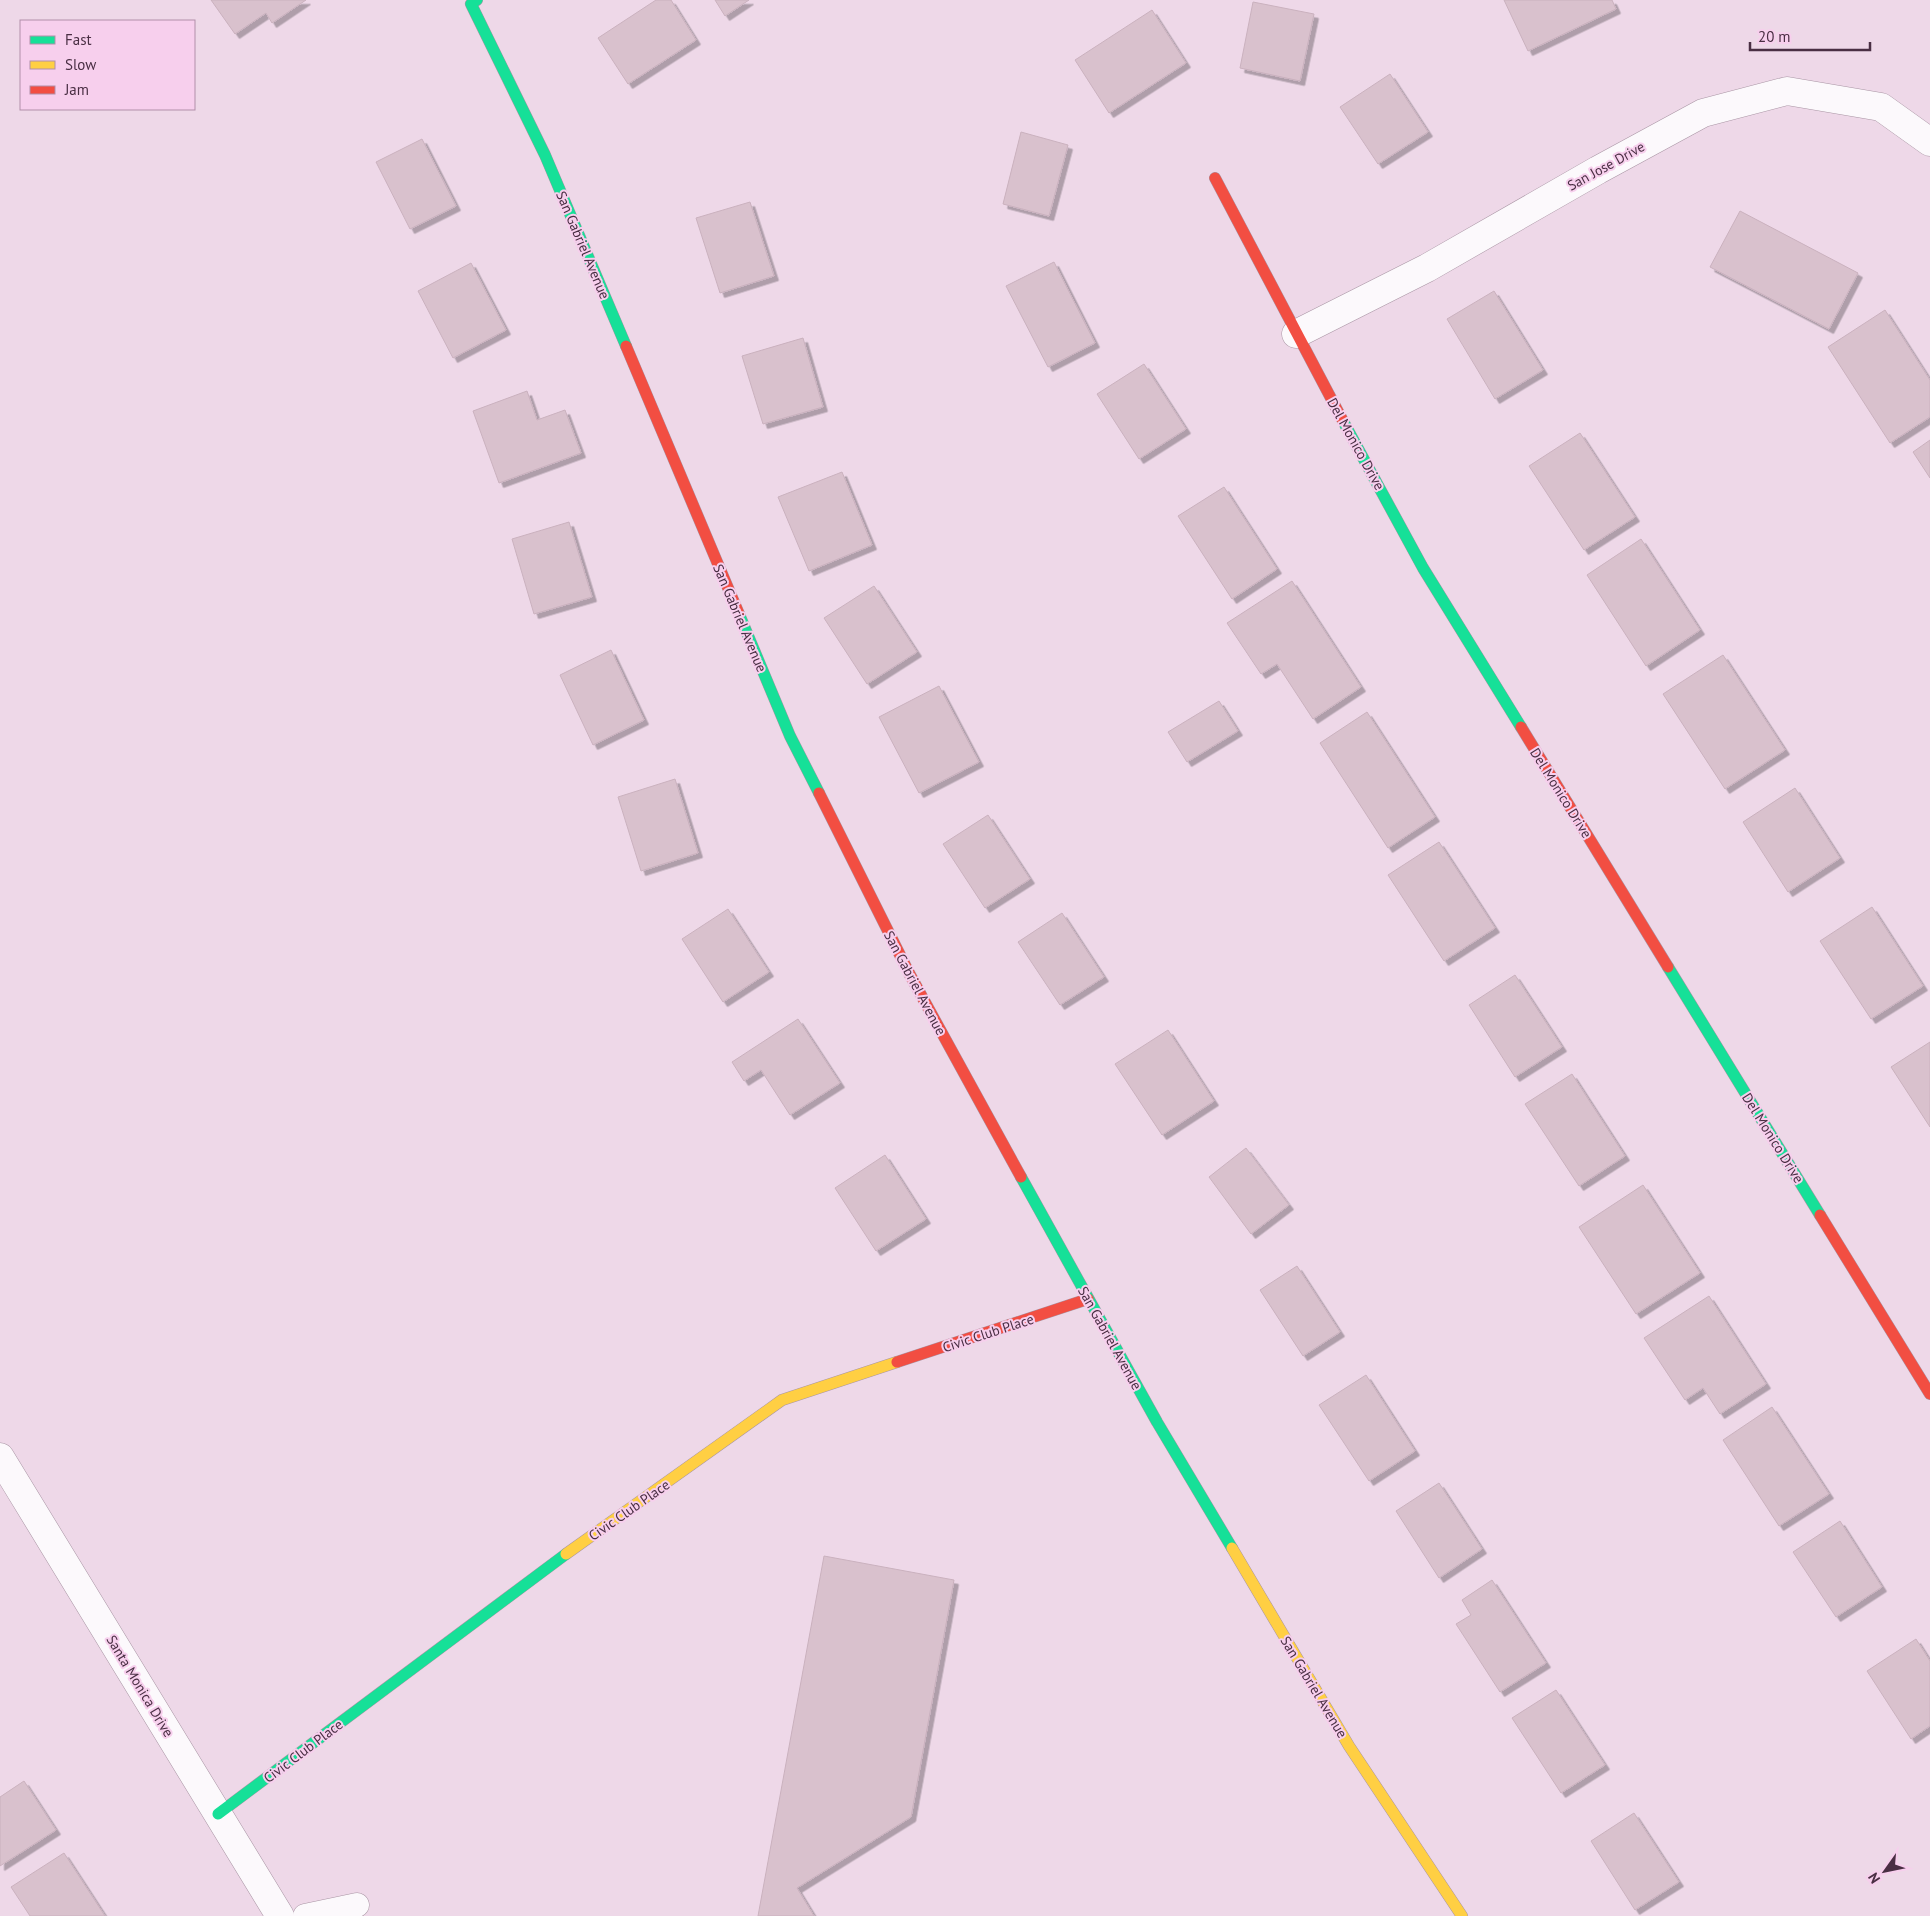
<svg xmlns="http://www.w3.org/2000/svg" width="1930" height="1916" font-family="'PT Sans',sans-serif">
<defs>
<filter id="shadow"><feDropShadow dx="4.5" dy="4.5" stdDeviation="0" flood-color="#0004"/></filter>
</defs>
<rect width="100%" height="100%" fill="#eed8e8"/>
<!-- building -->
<path fill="#d9c1cd" stroke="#cab1be" filter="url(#shadow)" d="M 211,0 L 306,0 L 272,23 L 266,13 L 235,34 Z
M 656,0 L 671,0 L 696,40 L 628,84 L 598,38 Z
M 715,0 L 749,0 L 725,16 Z
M 1504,0 L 1612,0 L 1616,9 L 1528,51 Z
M 1253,2 L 1314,14 L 1300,81 L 1240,68 Z
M 1152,10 L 1186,63 L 1109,113 L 1075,60 Z
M 1390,74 L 1428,132 L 1378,164 L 1340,107 Z
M 1021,132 L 1068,145 L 1049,216 L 1003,204 Z
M 422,139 L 456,206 L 410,229 L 376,162 Z
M 750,202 L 774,276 L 720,293 L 696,218 Z
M 1740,211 L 1858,273 L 1829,329 L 1710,267 Z
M 1054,262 L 1095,343 L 1048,367 L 1006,286 Z
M 471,263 L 506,330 L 453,358 L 418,291 Z
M 1494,291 L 1543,370 L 1495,399 L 1447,319 Z
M 1885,310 L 1930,380 L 1930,417 L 1890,443 L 1828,347 Z
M 803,338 L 823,407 L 763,424 L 742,356 Z
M 1144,364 L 1186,429 L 1139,459 L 1097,394 Z
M 527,391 L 537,420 L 565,410 L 581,453 L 499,483 L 473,411 Z
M 1580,433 L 1635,517 L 1584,550 L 1529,466 Z
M 1930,440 L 1930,478 L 1913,452 Z
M 842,472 L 872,545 L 809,571 L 778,497 Z
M 1224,487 L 1277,569 L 1232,599 L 1178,516 Z
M 569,522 L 592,597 L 534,614 L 512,539 Z
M 1641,539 L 1700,630 L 1646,666 L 1587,575 Z
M 1292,581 L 1361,687 L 1313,719 L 1277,664 L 1261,674 L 1227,623 Z
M 874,586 L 917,652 L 867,684 L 824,618 Z
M 611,650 L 644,720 L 593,745 L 560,675 Z
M 1723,655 L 1785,750 L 1725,789 L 1663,694 Z
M 939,686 L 979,762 L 919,793 L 879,717 Z
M 1219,701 L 1238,731 L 1187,762 L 1168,732 Z
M 1367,712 L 1435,817 L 1388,848 L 1320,743 Z
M 675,779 L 698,853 L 641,871 L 618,797 Z
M 1795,788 L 1840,858 L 1788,892 L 1743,822 Z
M 988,815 L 1030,879 L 985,908 L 943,844 Z
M 1439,842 L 1495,928 L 1444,961 L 1388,875 Z
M 1872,907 L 1923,986 L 1871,1019 L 1820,941 Z
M 728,909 L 769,972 L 723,1002 L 682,939 Z
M 1062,913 L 1104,977 L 1060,1005 L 1018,942 Z
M 1515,975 L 1562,1047 L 1515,1077 L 1469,1005 Z
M 798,1019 L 840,1083 L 790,1115 L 761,1070 L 744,1081 L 732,1062 Z
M 1168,1030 L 1214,1101 L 1162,1135 L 1115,1064 Z
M 1930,1042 L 1930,1127 L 1891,1067 Z
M 1572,1074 L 1625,1156 L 1579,1186 L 1525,1104 Z
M 1246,1148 L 1289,1205 L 1251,1234 L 1209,1177 Z
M 885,1155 L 926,1219 L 876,1251 L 835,1188 Z
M 1643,1185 L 1700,1273 L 1636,1314 L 1579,1227 Z
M 1297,1266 L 1340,1332 L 1303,1356 L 1260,1290 Z
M 1709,1296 L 1766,1384 L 1720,1414 L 1703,1388 L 1685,1400 L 1644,1338 Z
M 1366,1375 L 1415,1451 L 1369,1481 L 1319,1405 Z
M 1772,1407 L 1829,1494 L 1779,1526 L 1723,1440 Z
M 1439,1483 L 1482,1549 L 1439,1578 L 1396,1511 Z
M 1840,1521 L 1882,1587 L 1836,1617 L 1793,1552 Z
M 824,1556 L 954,1580 L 911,1817 L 797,1888 L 814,1916 L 758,1916 Z
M 1492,1580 L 1546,1663 L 1500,1692 L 1456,1624 L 1471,1615 L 1462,1600 Z
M 1916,1639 L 1930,1661 L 1930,1726 L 1911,1739 L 1867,1671 Z
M 1556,1690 L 1605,1765 L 1561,1793 L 1512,1718 Z
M 24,1781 L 56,1830 L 0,1866 L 0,1797 Z
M 1634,1813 L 1679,1882 L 1635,1910 L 1591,1841 Z
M 64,1853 L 105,1916 L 30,1916 L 11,1887 Z"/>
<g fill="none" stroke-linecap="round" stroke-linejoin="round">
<!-- lane casing -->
<g stroke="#a995a4" stroke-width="25">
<path id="lane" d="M 305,1916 L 357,1905"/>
</g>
<!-- street casing -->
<g stroke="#a995a4" stroke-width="29">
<path id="street" d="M 1296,334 L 1427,268 L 1598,170 L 1703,113 L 1787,91 L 1881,107 L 1930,142
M 0,1457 L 280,1916"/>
</g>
<!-- fast casing -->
<g stroke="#a995a4" stroke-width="12">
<path id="fast" d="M 477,0 L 471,4 L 545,155 L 626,346
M 1343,421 L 1423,568 L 1521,727
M 739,614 L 790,736 L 819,793
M 1668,967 L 1820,1215
M 1021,1177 L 1157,1422 L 1232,1548
M 218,1814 L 566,1554"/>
</g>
<!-- slow casing -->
<g stroke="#a995a4" stroke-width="12">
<path id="slow" d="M 1232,1548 L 1349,1746 L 1462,1916
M 566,1554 L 782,1400 L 897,1362"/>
</g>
<!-- jam casing -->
<g stroke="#a995a4" stroke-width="12">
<path id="jam" d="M 1215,178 L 1343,421
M 626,346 L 739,614
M 1521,727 L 1668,967
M 819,793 L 909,973 L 1021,1177
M 1820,1215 L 1930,1394
M 897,1362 L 1088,1299"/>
</g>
<!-- lane -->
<use href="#lane" stroke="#fcf9fc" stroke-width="24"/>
<!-- street -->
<use href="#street" stroke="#fcf9fc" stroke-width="28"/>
<!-- fast -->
<use href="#fast" stroke="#16e098" stroke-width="11"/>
<!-- slow -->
<use href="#slow" stroke="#ffcf43" stroke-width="11"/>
<!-- jam -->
<use href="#jam" stroke="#f24e42" stroke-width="11"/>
</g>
<g text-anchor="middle" stroke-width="4" stroke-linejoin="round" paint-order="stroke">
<!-- street labels -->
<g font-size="14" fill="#492e43" stroke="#f7cfed">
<text transform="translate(1606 166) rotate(-29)" y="5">San Jose Drive</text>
<text transform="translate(583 245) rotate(67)" y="5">San Gabriel Avenue</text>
<text transform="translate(1356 444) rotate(61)" y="5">Del Monico Drive</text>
<text transform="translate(740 618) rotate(67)" y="5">San Gabriel Avenue</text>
<text transform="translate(1561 793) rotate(58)" y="5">Del Monico Drive</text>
<text transform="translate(915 983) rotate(62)" y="5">San Gabriel Avenue</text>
<text transform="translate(1773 1138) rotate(58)" y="5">Del Monico Drive</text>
<text transform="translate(988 1333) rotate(-18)" y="5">Civic Club Place</text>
<text transform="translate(1110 1338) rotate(61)" y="5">San Gabriel Avenue</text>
<text transform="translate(629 1510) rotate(-35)" y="5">Civic Club Place</text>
<text transform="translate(140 1686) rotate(59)" y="5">Santa Monica Drive</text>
<text transform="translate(1314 1687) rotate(59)" y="5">San Gabriel Avenue</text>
<text transform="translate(303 1751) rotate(-37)" y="5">Civic Club Place</text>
</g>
</g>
<!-- legend -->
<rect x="20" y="20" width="175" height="90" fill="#f7cfed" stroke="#b18fa9"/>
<rect x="30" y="36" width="25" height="8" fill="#16e098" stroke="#b18fa9"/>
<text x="65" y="45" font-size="15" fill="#492e43">Fast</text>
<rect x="30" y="61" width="25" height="8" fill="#ffcf43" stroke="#b18fa9"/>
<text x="65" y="70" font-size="15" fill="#492e43">Slow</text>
<rect x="30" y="86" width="25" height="8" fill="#f24e42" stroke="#b18fa9"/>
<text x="65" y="95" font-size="15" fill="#492e43">Jam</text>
<!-- north arrow -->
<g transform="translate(1885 1871) rotate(237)" stroke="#f7cfed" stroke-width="4" paint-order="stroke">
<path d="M0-4L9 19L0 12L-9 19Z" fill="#492e43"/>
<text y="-8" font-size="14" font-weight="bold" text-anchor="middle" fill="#492e43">N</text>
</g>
<!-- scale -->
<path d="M1750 42v8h120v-8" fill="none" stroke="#492e43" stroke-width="2.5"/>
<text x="1758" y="42" font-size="15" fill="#492e43" stroke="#f7cfed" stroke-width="4" paint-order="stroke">20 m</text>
</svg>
